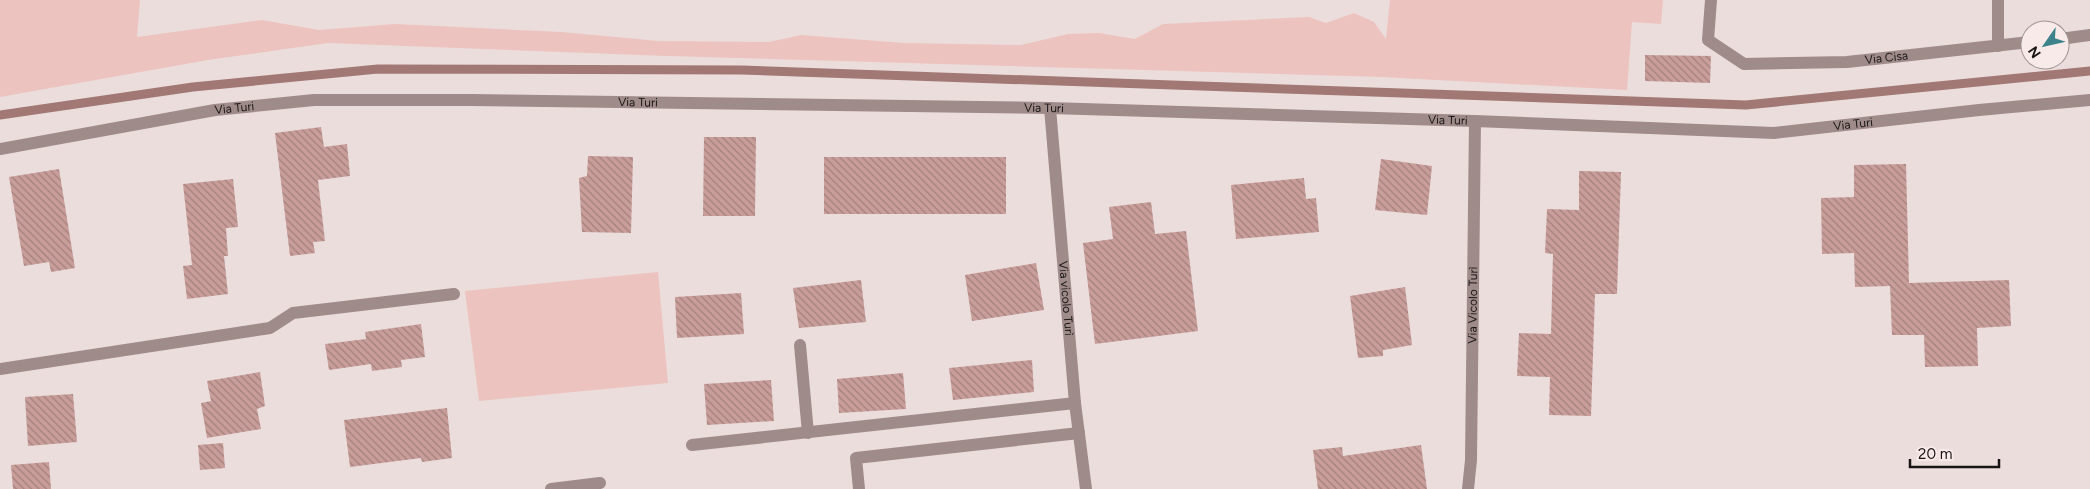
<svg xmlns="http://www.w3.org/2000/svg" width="2090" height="489" font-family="Figtree,sans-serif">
<defs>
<pattern id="building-back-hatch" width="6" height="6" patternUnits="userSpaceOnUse" patternTransform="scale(1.25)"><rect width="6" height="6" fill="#c99e9a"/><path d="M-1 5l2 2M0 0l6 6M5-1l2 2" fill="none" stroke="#a2807c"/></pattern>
</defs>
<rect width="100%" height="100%" fill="#ebdddc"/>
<!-- grass -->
<path fill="#edc3bf" d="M 0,0 L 140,0 L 137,37 L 262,20 L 319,30 L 395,24 L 561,32 L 659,41 L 769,42 L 801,35 L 904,43 L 1021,45 L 1068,34 L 1099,33 L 1135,39 L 1163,24 L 1309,17 L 1326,23 L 1354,13 L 1374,22 L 1386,39 L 1390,0 L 1663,0 L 1661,24 L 1632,22 L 1627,90 L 1381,77 L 667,56 L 328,43 L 208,60 L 0,97 Z
M 658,272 L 668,383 L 479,401 L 465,291 Z"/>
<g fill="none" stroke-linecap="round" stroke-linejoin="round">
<!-- stream -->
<path stroke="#a17874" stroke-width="9" d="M 0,115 L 193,87 L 378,69 L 741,70 L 1746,105 L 2090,71"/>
</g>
<!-- building -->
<path fill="url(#building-back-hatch)" d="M 1645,55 L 1711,56 L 1710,83 L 1645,81 Z
M 321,127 L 324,147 L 347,144 L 350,176 L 318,180 L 325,241 L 313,242 L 315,253 L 290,256 L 275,133 Z
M 704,137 L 756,137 L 755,216 L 703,216 Z
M 588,156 L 633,157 L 631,233 L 582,232 L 579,178 L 587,176 Z
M 824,157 L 1006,157 L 1006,214 L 824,214 Z
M 1381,159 L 1432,166 L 1427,215 L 1375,210 Z
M 1906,164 L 1909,283 L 2009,280 L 2011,326 L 1977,328 L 1978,366 L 1925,367 L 1924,335 L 1892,335 L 1890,286 L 1855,287 L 1854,253 L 1822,254 L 1821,198 L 1854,197 L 1854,165 Z
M 59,169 L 75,268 L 51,272 L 49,262 L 24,266 L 9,177 Z
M 1579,171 L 1621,172 L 1617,294 L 1595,294 L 1591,416 L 1549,415 L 1550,377 L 1517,376 L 1519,333 L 1551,334 L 1553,254 L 1545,253 L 1547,209 L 1579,210 Z
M 1304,178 L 1306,199 L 1316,198 L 1319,232 L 1236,239 L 1231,185 Z
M 233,179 L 238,227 L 226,228 L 228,256 L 224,256 L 228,294 L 187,299 L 183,266 L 192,265 L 183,184 Z
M 1151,202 L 1155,234 L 1186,231 L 1198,331 L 1095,344 L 1083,243 L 1113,239 L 1109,207 Z
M 1036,263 L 1044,310 L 972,321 L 965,275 Z
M 861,280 L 866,322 L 799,328 L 793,288 Z
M 1405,287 L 1412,345 L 1383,350 L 1383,356 L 1358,358 L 1350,296 Z
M 741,293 L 744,334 L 677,338 L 675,297 Z
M 421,324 L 425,357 L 401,360 L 402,367 L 372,371 L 371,364 L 329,370 L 325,344 L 366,339 L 365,332 Z
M 1032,360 L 1034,392 L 953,400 L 949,368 Z
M 260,372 L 265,406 L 257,409 L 261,429 L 207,438 L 201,403 L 211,401 L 207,381 Z
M 903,373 L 906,409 L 839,413 L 837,379 Z
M 771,380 L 774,421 L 707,425 L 704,384 Z
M 73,394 L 77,442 L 28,446 L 25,397 Z
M 447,408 L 452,458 L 422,462 L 421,458 L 350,467 L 344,420 Z
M 223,443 L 225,468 L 200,470 L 198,445 Z
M 1421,445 L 1427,489 L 1318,489 L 1313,450 L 1342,447 L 1343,456 Z
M 49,462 L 51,489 L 13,489 L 11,465 Z"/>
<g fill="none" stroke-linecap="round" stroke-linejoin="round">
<!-- minor -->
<g stroke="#9f8c8a" stroke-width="12">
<path id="s1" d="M 1711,0 L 1708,40 L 1744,64 L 1847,62 L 2030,42"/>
<path d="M 1998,0 L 1998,46"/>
<path d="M 2060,39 L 2090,35"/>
<path id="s2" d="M 1050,108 L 1075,403 L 1086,489"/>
<path id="s3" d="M 0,149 L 215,110 L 314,100 L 472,100 L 1050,108 L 1475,121 L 1774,133 L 1979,110 L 2090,100"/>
<path d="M 800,345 L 808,433"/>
<path d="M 0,369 L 270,328 L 293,313 L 454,294"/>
<path d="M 692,445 L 1075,403"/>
<path d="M 551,489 L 600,483"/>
<path d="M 859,489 L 856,458 L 1079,433"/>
<path id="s4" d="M 1468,489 L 1471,460 L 1475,121"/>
</g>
</g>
<g text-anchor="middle" stroke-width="5" stroke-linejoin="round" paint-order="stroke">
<!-- street labels -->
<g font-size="12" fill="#191414" stroke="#f8eae9">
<text dy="4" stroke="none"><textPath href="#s1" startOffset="226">Via Cisa</textPath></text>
<text dy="4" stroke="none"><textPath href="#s3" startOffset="642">Via Turi</textPath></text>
<text dy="4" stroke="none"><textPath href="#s3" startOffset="238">Via Turi</textPath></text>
<text dy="4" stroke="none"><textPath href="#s3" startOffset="1048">Via Turi</textPath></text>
<text dy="4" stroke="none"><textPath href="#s3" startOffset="1452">Via Turi</textPath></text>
<text dy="4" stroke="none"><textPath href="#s3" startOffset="1858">Via Turi</textPath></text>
<text dy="4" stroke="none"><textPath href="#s2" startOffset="191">Via vicolo Turì</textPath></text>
<text dy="4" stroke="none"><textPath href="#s4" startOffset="184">Via Vicolo Turì</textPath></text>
</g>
</g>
<!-- north arrow -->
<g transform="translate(2045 45) rotate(236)"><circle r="24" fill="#f8eae9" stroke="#9f9494"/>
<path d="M0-4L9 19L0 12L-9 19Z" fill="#3c838b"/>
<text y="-8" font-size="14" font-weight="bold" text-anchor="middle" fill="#191414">N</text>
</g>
<!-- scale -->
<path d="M1910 459v8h89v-8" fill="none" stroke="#191414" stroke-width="2.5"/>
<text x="1918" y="459" font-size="15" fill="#191414" stroke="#f8eae9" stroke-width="4" paint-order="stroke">20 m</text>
</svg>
